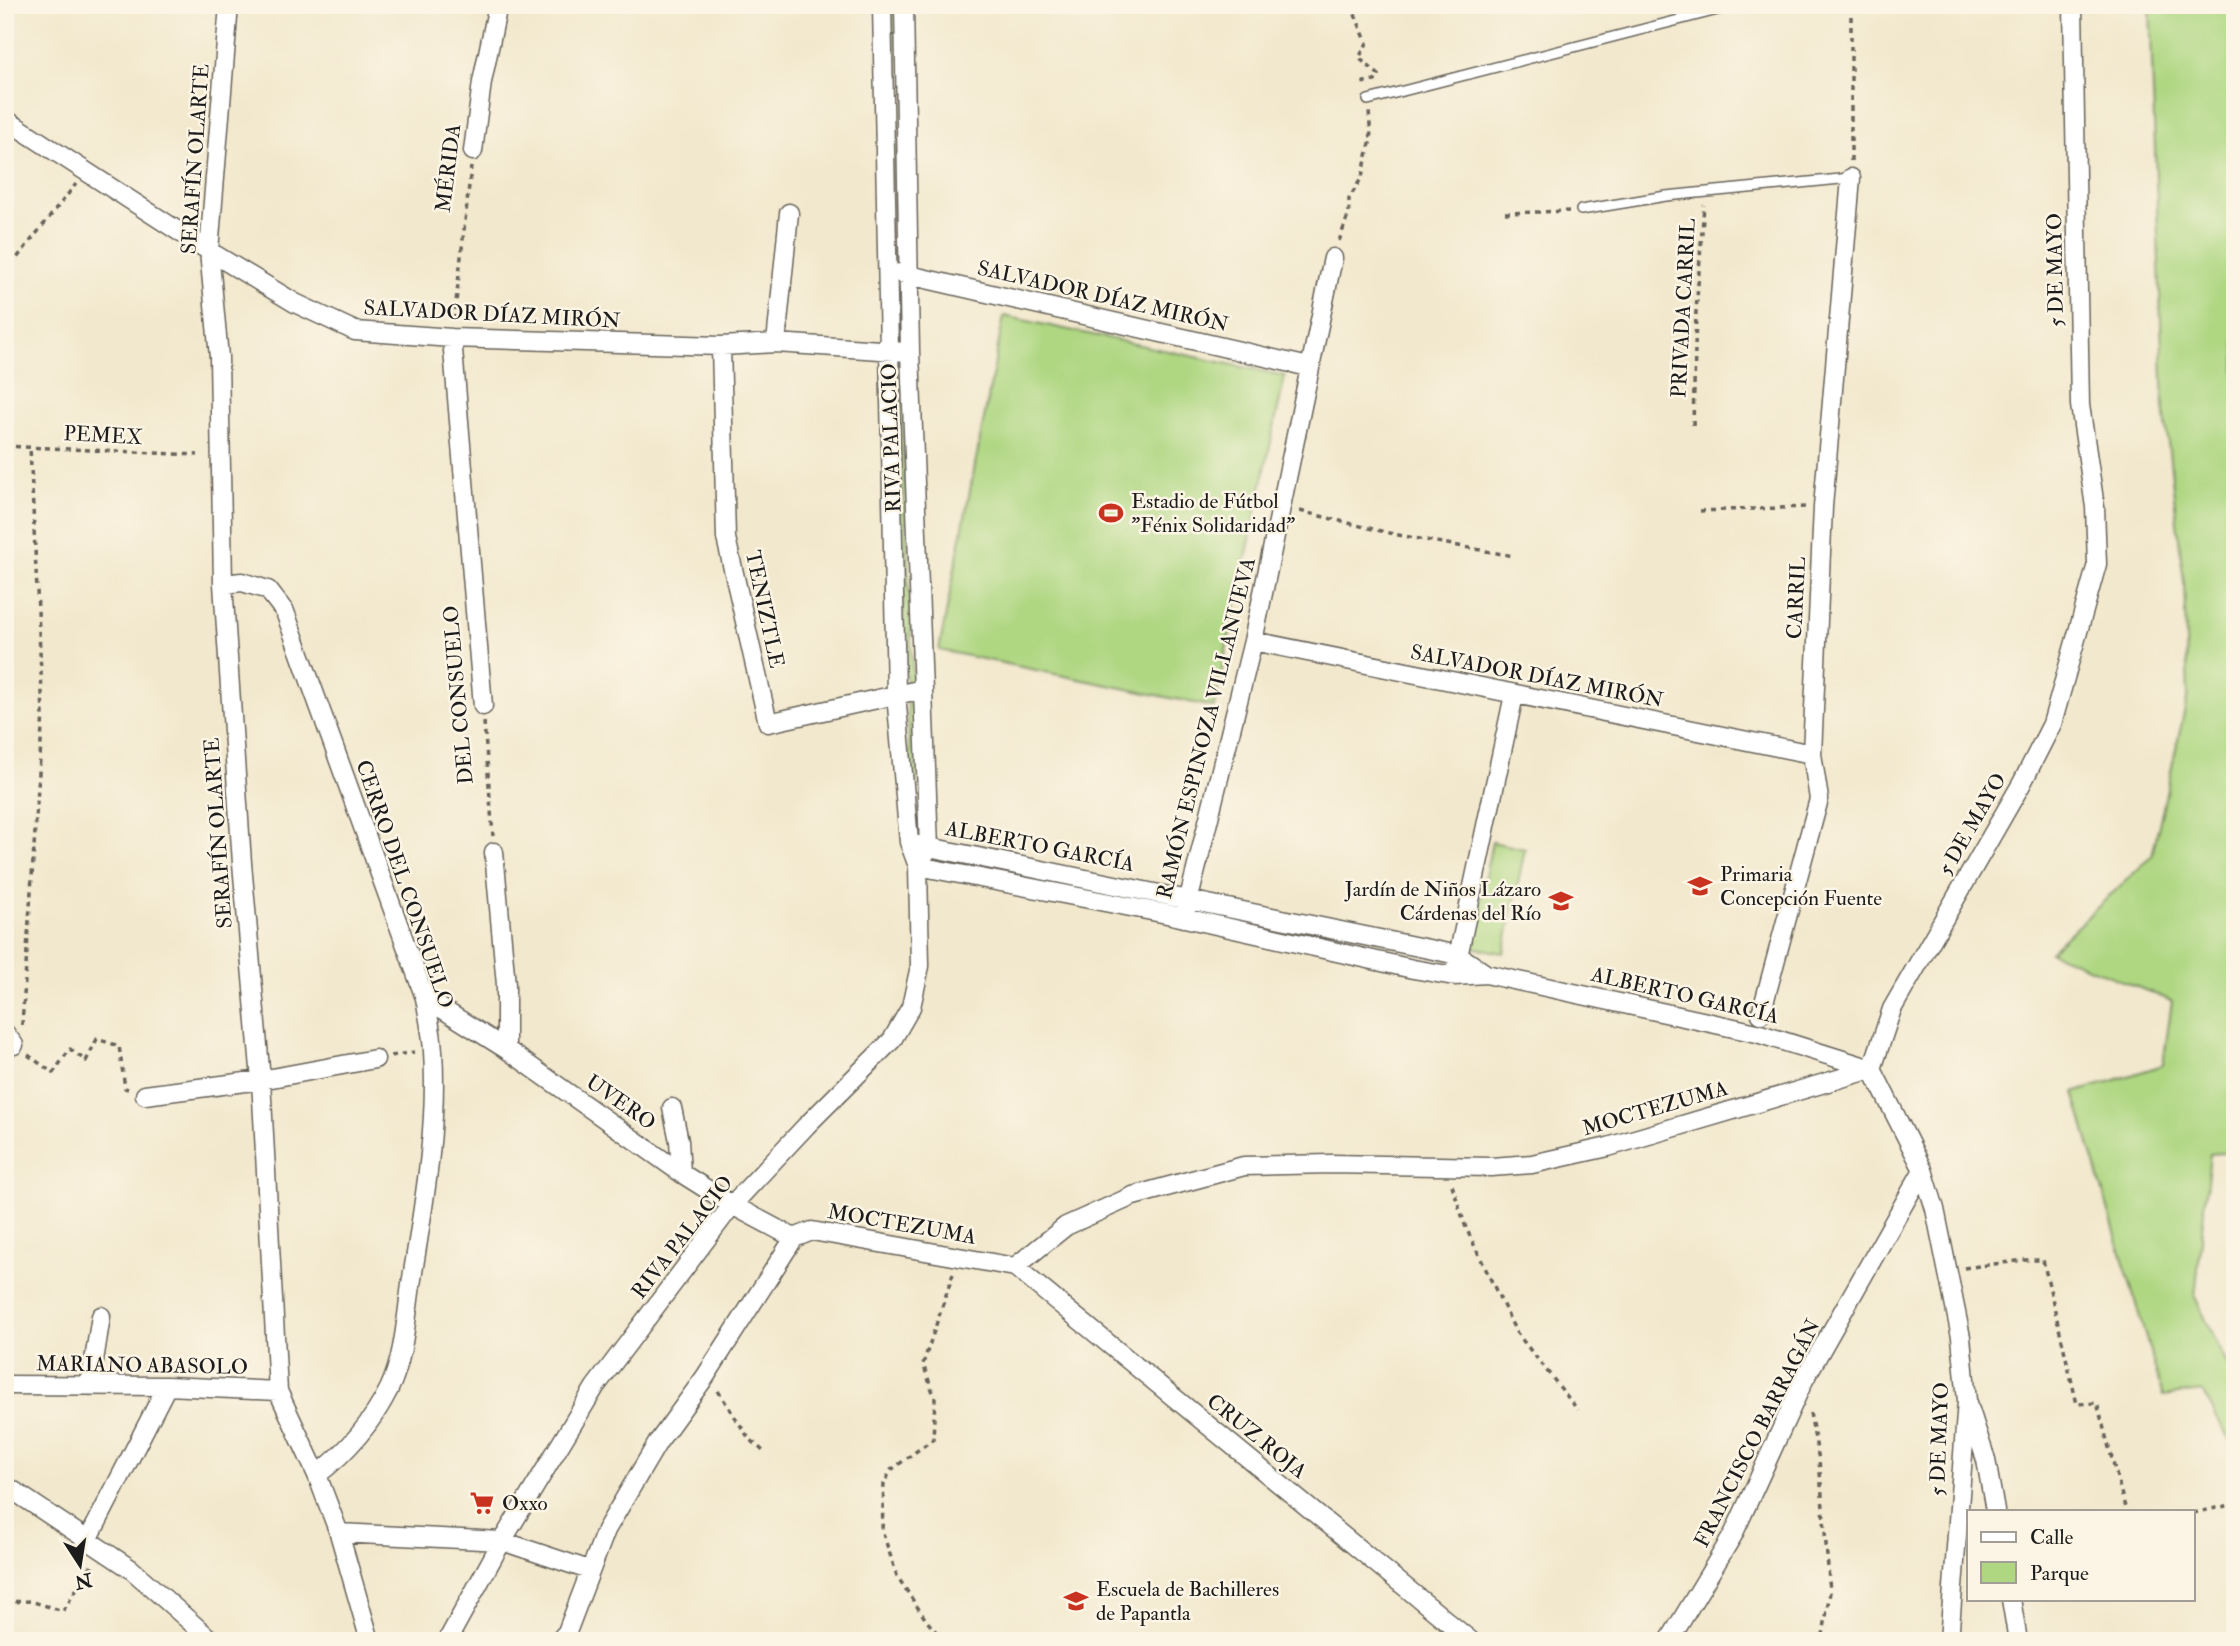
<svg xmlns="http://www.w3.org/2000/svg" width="2240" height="1646" font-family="'IM FELL Double Pica',serif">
<rect width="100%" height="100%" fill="#fcf5e5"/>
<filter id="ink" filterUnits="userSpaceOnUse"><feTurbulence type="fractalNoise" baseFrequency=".0143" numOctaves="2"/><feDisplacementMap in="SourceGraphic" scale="14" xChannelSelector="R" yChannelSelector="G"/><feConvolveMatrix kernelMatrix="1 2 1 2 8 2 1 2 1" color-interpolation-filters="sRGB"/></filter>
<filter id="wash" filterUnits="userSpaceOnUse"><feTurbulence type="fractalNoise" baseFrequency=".00686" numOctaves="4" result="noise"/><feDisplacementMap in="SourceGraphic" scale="28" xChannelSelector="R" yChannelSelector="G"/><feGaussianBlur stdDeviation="1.57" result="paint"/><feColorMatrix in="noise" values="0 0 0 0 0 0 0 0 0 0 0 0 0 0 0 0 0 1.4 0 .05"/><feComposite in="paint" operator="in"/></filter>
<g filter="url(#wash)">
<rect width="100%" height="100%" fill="#f2e8cd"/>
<!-- green -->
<path fill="#afd782" stroke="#667a4f" stroke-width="2" d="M 888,5 L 894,5 L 902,255 L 899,259 L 896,256 Z
M 2150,5 L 2235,5 L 2235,1152 L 2210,1154 L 2195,1297 L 2235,1381 L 2235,1450 L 2202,1391 L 2163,1396 L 2074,1093 L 2163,1065 L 2172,1001 L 2050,952 L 2152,856 L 2188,695 L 2184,583 L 2164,408 Z
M 1004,316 L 1285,376 L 1214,707 L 939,650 Z
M 898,387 L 901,389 L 918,818 L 915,821 L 912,819 L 895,390 Z
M 1492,842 L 1525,849 L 1504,953 L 1471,947 Z"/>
</g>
<g filter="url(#ink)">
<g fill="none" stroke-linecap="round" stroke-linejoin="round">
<!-- lane casing -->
<g stroke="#67635a" stroke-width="12">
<path id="lane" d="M 1368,100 L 1737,5
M 1581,210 L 1666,196 L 1851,178"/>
</g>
<!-- street casing -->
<g stroke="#67635a" stroke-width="21">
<path id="street" d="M 229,5 L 209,251 L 219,357 L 223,584 L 242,863 L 261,1080 L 278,1391 L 317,1475 L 339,1533 L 370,1641
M 904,5 L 910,352 L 929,847 L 918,866
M 5,119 L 209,251 L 295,303 L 355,331 L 452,338 L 721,346 L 776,343 L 910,352
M 473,151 L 482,82 L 498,5
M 900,273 L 1309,367
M 452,338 L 483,706
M 776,343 L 789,213
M 721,346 L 726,538 L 768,723 L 923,689
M 223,584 L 242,582 L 268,590 L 285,612 L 425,998 C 428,1015 432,1033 433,1051 C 438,1129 423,1208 411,1285 C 406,1319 404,1358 389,1389 C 372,1423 347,1452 317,1475
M 1253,641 L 1812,754
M 919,845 L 1458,955 L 1486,974
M 494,852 L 506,985 L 506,1049
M 918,866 L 1167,914 L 1413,969 L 1454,976 L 1486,974 L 1757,1033 L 1872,1069
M 1184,918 L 1253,641 L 1333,258
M 1456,966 L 1514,695
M 425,998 L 506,1049 L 681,1173 L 732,1205 L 794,1238
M 1761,1014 L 1819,799 L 1812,754 L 1823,507 L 1851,178
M 5,1033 L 14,1045
M 145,1095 L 261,1080 L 375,1059
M 672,1108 L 679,1141 L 681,1173
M 1015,1267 L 1471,1641
M 5,1385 L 167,1386 L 278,1391
M 90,1386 L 101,1316
M 1970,1410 L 1986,1460 L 1995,1511
M 5,1485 L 131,1569 L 212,1641
M 339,1533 L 502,1541 L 589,1570
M 88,1540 L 167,1386
M 2011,1599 L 2018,1641
M 447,1641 L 502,1541 L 595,1387 L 732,1205 L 806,1126 L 892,1040 L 911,1007 L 920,966 L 918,866 L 909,842 L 896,694 L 882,5
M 559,1641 L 567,1632 L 606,1530 L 658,1442 L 705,1377 L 794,1238 L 812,1231 L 1015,1267 L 1066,1226 L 1133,1196 L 1244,1166 L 1331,1164 L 1491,1167 L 1532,1164 L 1608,1147 L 1872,1069
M 1669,1641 L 1733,1535 L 1804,1380 L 1923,1170
M 1949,1641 L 1967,1401 L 1961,1337 L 1935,1209 L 1923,1170 L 1872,1069 L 1892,1009 L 2022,783 L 2052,724 L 2097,564 L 2095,507 L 2080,405 L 2073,5"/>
</g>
<!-- path -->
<path stroke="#67635a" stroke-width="3.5" stroke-dasharray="5 5" stroke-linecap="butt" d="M 1351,5 L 1367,43 L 1359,58 L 1379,75 L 1375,81 L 1364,82 L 1365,87
M 1851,161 L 1851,5
M 1505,213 L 1569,211
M 1339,241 L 1349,213 L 1349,199 L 1362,177 L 1371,139 L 1369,111
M 5,273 L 76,184
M 454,320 L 471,167
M 1693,425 L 1696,311 L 1704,205
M 5,446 L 198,455
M 1300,511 L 1393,534 L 1513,556
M 1700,511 L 1806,507
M 484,722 L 493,836
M 22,1025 L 43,713 L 30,447
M 28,1055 L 53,1073 L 70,1049 L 86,1061 L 97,1039 L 119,1046 L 125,1088 L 128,1089
M 391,1056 L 414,1052
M 1452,1185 L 1466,1228 L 1516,1332 L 1578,1410
M 1964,1268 L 2025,1260 L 2043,1260 L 2077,1404 L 2097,1403 L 2126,1511
M 718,1391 L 748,1437 L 763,1451
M 1810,1413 L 1819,1460 L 1830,1592 L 1822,1641
M 2193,1513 L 2235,1504
M 5,1602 L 30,1601 L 63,1611 L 90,1567 L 94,1569
M 944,1641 L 926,1620 L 897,1576 L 882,1530 L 884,1484 L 891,1470 L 933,1439 L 935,1398 L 923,1364 L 953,1274"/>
<!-- lane -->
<use href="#lane" stroke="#fff" stroke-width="9"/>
<!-- street -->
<use href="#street" stroke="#fff" stroke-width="18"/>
</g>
</g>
<!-- icons -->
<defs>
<g id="stadium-bare" transform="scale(1.89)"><path d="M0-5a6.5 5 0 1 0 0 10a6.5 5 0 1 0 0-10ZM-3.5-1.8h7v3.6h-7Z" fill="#c8321e" stroke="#fcf5e5" stroke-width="2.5" paint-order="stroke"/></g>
<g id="school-bare" transform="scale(1.89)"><path d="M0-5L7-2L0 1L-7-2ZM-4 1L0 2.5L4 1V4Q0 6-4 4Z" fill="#c8321e" stroke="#fcf5e5" stroke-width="2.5" paint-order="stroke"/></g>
<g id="supermarket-bare" transform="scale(1.89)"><path d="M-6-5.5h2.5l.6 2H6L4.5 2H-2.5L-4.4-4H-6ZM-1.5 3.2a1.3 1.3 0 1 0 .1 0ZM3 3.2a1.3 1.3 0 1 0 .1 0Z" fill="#c8321e" stroke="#fcf5e5" stroke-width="2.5" paint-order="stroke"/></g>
<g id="university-bare" transform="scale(1.89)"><path d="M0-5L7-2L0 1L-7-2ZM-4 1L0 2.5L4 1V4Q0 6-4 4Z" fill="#c8321e" stroke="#fcf5e5" stroke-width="2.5" paint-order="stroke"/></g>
</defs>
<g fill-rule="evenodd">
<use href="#stadium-bare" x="1111" y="513"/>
<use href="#school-bare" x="1700" y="886"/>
<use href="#school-bare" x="1561" y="901"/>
<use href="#supermarket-bare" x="482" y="1503"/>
<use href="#university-bare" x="1076" y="1601"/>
</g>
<g text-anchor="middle" stroke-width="5" stroke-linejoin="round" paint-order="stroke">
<!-- street labels -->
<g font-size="21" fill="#1c1c1c" stroke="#fcf5e5">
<text transform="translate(195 159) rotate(-86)" y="7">SERAFÍN OLARTE</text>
<text transform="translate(448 168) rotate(-83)" y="7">MÉRIDA</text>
<text transform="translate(2055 270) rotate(-91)" y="7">5 DE MAYO</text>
<text transform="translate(1103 296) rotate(13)" y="7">SALVADOR DÍAZ MIRÓN</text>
<text transform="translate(1683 308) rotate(-87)" y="7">PRIVADA CARRIL</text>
<text transform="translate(492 314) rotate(3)" y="7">SALVADOR DÍAZ MIRÓN</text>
<text transform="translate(103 435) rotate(3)" y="7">PEMEX</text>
<text transform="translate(891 438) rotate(-92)" y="7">RIVA PALACIO</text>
<text transform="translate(1796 598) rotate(-87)" y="7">CARRIL</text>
<text transform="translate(765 609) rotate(78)" y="7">TENIZTLE</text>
<text transform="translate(1537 676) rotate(11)" y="7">SALVADOR DÍAZ MIRÓN</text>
<text transform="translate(458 695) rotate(-95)" y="7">DEL CONSUELO</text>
<text transform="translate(1206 728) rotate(-76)" y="7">RAMÓN ESPINOZA VILLANUEVA</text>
<text transform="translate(1972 824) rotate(-60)" y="7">5 DE MAYO</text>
<text transform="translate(218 833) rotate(-94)" y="7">SERAFÍN OLARTE</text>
<text transform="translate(1040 846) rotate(11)" y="7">ALBERTO GARCÍA</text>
<text transform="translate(405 884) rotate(71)" y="7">CERRO DEL CONSUELO</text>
<text transform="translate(1685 995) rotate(13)" y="7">ALBERTO GARCÍA</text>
<text transform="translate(621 1102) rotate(35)" y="7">UVERO</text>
<text transform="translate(1655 1108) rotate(-16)" y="7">MOCTEZUMA</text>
<text transform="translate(902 1224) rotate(10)" y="7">MOCTEZUMA</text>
<text transform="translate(682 1237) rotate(-52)" y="7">RIVA PALACIO</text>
<text transform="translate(142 1365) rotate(1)" y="7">MARIANO ABASOLO</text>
<text transform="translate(1757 1433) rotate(-63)" y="7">FRANCISCO BARRAGÁN</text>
<text transform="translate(1257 1436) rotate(39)" y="7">CRUZ ROJA</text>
<text transform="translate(1939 1439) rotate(-88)" y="7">5 DE MAYO</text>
</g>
<!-- poi labels -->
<g font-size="21" fill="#1c1c1c" stroke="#fcf5e5" text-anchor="start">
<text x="1131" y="508">Estadio de Fútbol<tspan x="1131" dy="24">"Fénix Solidaridad"</tspan></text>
<text x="1720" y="881">Primaria<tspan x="1720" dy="24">Concepción Fuente</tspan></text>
<text x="1541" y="896" text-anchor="end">Jardín de Niños Lázaro<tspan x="1541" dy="24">Cárdenas del Río</tspan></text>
<text x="502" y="1510">Oxxo</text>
<text x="1096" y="1596">Escuela de Bachilleres<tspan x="1096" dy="24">de Papantla</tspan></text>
</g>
</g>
<!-- margin -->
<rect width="2240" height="1646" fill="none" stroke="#fcf5e5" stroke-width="28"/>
<!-- legend -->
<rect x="1967" y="1510" width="228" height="91" fill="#fcf5e5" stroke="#a29e95" stroke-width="2"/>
<rect x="1981" y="1532" width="35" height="10" fill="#ffffff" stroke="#a29e95" stroke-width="2"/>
<text x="2030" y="1544" font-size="21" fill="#1c1c1c">Calle</text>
<rect x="1981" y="1562" width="35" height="21" fill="#afd782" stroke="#a29e95" stroke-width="2"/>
<text x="2030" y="1580" font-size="21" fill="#1c1c1c">Parque</text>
<!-- north arrow -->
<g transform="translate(80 1565) rotate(168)" stroke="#fcf5e5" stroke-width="5" paint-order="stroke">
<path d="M0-5L12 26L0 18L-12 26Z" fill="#1c1c1c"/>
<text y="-10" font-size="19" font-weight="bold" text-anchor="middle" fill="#1c1c1c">N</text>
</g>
</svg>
